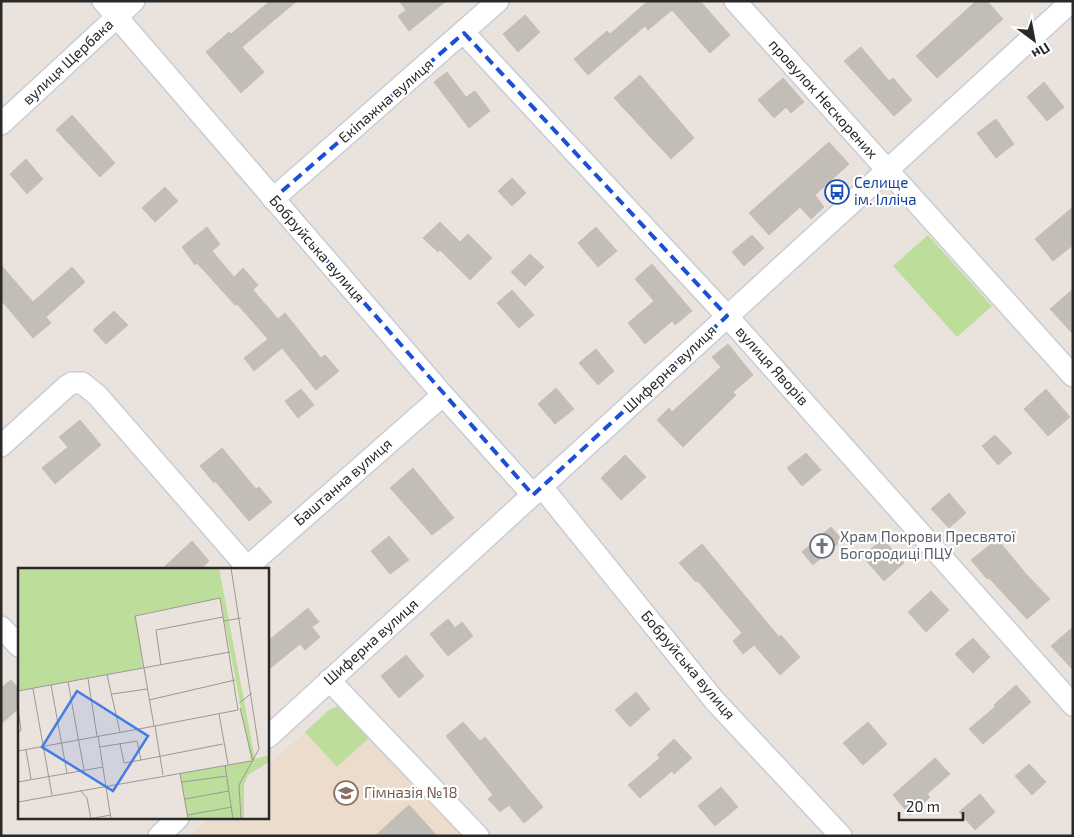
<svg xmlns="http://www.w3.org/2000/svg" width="1074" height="837" font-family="'Exo 2',sans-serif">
<rect width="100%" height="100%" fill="#eae2dc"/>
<!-- education -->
<path fill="#ebdccc" d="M 305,732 L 337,767 L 371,736 L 464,836 L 190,836 L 209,818 L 268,818 L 268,766 Z"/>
<!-- green -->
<path fill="#bdde9b" d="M 928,235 L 992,306 L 957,337 L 893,266 Z
M 338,706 L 347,709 L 371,736 L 337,767 L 305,732 L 329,710 Z"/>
<!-- building -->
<path fill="#c3bdb7" stroke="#c6bdb6" d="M 270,1 L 297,1 L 242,47 L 264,72 L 241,93 L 206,52 L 229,32 L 231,34 Z
M 399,1 L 446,1 L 409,31 L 398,16 L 406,10 Z
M 648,1 L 700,1 L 730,35 L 710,53 L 672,10 L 648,30 L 645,26 L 588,75 L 574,59 L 607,31 L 610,34 Z
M 976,1 L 987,1 L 1003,19 L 937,78 L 916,56 Z
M 525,15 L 540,32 L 518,52 L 503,34 Z
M 861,47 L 889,81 L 893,78 L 912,100 L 894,116 L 844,61 Z
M 447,72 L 466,97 L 475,91 L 490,111 L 469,128 L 434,82 Z
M 640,75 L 694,138 L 671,159 L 614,98 Z
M 783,78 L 804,102 L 791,113 L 786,107 L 774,118 L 758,100 Z
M 1044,82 L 1064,107 L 1047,121 L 1027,97 Z
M 72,115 L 115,163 L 100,177 L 56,130 Z
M 996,119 L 1014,144 L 996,158 L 977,133 Z
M 829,142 L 849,164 L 815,195 L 824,207 L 811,219 L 800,207 L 769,235 L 749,213 Z
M 26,159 L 43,179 L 27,194 L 10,174 Z
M 512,178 L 526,193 L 512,206 L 498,191 Z
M 165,187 L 178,201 L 155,222 L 142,208 Z
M 1073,207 L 1073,245 L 1053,261 L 1035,239 Z
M 440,222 L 460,242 L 468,234 L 492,258 L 470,280 L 440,250 L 438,252 L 423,238 Z
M 207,227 L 220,244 L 212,251 L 234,277 L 243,268 L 258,285 L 253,290 L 278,319 L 285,313 L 321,358 L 325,355 L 339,371 L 316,390 L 282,348 L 254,371 L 244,358 L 268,339 L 237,304 L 235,305 L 197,263 L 195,265 L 182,247 Z
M 596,227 L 617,251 L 598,267 L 578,243 Z
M 752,235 L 764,248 L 744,266 L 732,252 Z
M 530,254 L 544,267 L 525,286 L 511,272 Z
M 652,264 L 692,311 L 675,325 L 672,321 L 645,344 L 628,323 L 654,301 L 635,279 Z
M 1,265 L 33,302 L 72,267 L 85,282 L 46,317 L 51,323 L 33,338 L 1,300 Z
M 1073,289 L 1073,334 L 1050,309 Z
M 512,290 L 534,315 L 519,328 L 497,303 Z
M 114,311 L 128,325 L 106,344 L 93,330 Z
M 728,344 L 753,375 L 733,392 L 736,395 L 683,447 L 657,420 L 669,408 L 672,412 L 721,367 L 712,357 Z
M 596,349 L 614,371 L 598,385 L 579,363 Z
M 556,388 L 574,409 L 555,424 L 538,404 Z
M 301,389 L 314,405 L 298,418 L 285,401 Z
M 1046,389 L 1070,417 L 1048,436 L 1024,409 Z
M 80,420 L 101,445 L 55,484 L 42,468 L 68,447 L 59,437 Z
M 995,435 L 1012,453 L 998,465 L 982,446 Z
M 222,448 L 256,489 L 259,487 L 272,502 L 249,521 L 215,481 L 214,483 L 200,466 Z
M 806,453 L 821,470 L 802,486 L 787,468 Z
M 625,455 L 646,477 L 621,500 L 601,478 Z
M 413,468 L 454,518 L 432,535 L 390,488 Z
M 949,493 L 966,513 L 949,528 L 931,509 Z
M 831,527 L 842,540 L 813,565 L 802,552 Z
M 389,536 L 409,560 L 390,574 L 371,551 Z
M 883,539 L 904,563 L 884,581 L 862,556 Z
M 997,539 L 1027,575 L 1050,599 L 1027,619 L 989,578 L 987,579 L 971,560 Z
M 192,541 L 209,561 L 200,570 L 161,570 Z
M 702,544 L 779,637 L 781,635 L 800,657 L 780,675 L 754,645 L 743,654 L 733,641 L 742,633 L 698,581 L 696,582 L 679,563 Z
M 931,591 L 949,610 L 926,632 L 908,612 Z
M 308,608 L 319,622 L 312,627 L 320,637 L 305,650 L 300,644 L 268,670 L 268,641 Z
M 448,619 L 455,628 L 462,622 L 473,636 L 448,656 L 430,634 Z
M 1073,627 L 1073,670 L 1051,646 Z
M 973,638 L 990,657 L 973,673 L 955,654 Z
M 406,655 L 424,676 L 399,698 L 381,676 Z
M 11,680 L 19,689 L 19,708 L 1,724 L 1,688 Z
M 1016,685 L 1031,702 L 983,744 L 969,729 L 995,707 L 994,705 Z
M 636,692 L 650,709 L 630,727 L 615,710 Z
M 463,722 L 480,741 L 485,737 L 543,807 L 524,823 L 509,805 L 500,812 L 488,799 L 493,795 L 446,736 Z
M 868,722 L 887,744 L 863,765 L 843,743 Z
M 674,739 L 692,758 L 674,774 L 672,771 L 640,798 L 628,785 L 660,758 L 657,755 Z
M 935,758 L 950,774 L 927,794 L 930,797 L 910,815 L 893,795 Z
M 1029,764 L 1046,782 L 1032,795 L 1015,776 Z
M 721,787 L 738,807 L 715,826 L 698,806 Z
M 980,794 L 995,812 L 975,830 L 959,812 Z
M 409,805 L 437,836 L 375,836 Z"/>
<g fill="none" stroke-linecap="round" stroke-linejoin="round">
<!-- street casing -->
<g stroke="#c7cdd6" stroke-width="24">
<path id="street" d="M 103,1 L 443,395 L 533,495
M 735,1 L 1073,376
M 464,33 L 727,316 L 1073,705
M 1,124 L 134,1
M 273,199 L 498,1
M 1,446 L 67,386 L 72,383 L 82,383 L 97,395 L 247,567
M 542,487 L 714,700 L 841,836
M 244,570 L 443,395
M 1,627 L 19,646
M 329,680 L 478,836
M 268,737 L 1072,1
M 159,836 L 178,818"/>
</g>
<!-- street -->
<use href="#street" stroke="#fff" stroke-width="21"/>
</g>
<!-- marked area -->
<path fill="none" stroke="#1d4ed8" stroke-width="4" stroke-dasharray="10 6" stroke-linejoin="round" d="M 464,33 L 727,316 L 533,495 L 273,199 Z"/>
<!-- icons -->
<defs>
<g id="bus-ring" transform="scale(1.25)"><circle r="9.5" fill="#fff" stroke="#1a4fb4" stroke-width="1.5"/><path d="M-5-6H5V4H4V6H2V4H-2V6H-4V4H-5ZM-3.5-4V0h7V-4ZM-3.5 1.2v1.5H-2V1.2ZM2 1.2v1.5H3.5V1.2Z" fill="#1a4fb4"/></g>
<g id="church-ring" transform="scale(1.25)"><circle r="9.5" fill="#fff" stroke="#6b7280" stroke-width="1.5"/><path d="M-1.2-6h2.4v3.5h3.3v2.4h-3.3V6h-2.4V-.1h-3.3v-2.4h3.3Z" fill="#6b7280"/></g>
<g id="school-ring" transform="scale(1.25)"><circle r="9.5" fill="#fff" stroke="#8d6e63" stroke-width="1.5"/><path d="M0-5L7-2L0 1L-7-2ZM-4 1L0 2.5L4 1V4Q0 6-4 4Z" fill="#8d6e63"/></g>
</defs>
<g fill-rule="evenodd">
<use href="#bus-ring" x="837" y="192"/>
<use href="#church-ring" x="822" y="546"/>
<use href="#school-ring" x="346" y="793"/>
</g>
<g text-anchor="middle" stroke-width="4.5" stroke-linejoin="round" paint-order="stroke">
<!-- street labels -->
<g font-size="15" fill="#292929" stroke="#fff">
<text transform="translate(68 62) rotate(-43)" y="5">вулиця Щербака</text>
<text transform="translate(823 99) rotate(48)" y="5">провулок Нескорених</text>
<text transform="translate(386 101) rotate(-41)" y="5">Екіпажна вулиця</text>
<text transform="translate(317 249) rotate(49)" y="5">Бобруйська вулиця</text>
<text transform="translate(772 366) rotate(48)" y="5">вулиця Яворів</text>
<text transform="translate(670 369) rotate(-43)" y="5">Шиферна вулиця</text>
<text transform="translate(343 482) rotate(-41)" y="5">Баштанна вулиця</text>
<text transform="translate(371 642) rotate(-42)" y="5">Шиферна вулиця</text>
<text transform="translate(688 665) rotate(50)" y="5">Бобруйська вулиця</text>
</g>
<!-- transit labels -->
<g font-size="15" fill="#164399" stroke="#fff" text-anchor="start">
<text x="854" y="188">Селище<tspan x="854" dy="17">ім. Ілліча</tspan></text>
</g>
<!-- worship labels -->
<g font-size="15" fill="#5b616d" stroke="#fff" text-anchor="start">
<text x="840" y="542">Храм Покрови Пресвятої<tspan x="840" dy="17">Богородиці ПЦУ</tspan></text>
</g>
<!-- education labels -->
<g font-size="15" fill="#785e54" stroke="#fff" text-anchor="start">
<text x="364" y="798">Гімназія №18</text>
</g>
</g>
<!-- overview -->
<g transform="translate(18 568)">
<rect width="251" height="251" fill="#eae2dc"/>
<path d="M 0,0 L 201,0 L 237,191 L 251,187 L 251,194 L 230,207 L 226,216 L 226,251 L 170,251 L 162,205 L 233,193 L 202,30 L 118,47 L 125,100 L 0,123 Z" fill="#bdde9b"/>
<path fill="none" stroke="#9d9894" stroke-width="1" d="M 213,0 L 241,181 L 221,217 L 223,251M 206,53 L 223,50M 143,97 L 138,62 L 205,49M 89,107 L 102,164M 70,111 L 79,168M 50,114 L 66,202M 33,117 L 49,205M 15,121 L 34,227M 0,123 L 212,84M 94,126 L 129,121M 131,132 L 217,112M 221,135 L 234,125M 0,140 L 3,162 L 0,165M 222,140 L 235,194M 201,146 L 210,196M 137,158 L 145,207M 80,168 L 93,251M 102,175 L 106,195 L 123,192M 82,179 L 119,173 L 123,192 L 205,176M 8,182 L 13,211M 0,183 L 137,158 L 220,142 L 202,30 L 117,48 L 136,158M 207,197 L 215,251M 162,205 L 170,251M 0,214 L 85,199M 164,214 L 209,208M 62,222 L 69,230 L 73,251M 167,231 L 211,223M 0,234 L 233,193M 170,247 L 214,239M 70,251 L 93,247"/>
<path fill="#447ce4" fill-opacity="0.15" stroke="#447ce4" stroke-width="2.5" d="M 59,123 L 130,168 L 95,223 L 24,179 Z"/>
<rect width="251" height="251" fill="none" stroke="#292929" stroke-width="2.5"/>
</g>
<!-- border -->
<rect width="1074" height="837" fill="none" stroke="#292929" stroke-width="5"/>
<!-- north arrow -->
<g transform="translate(1034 40) rotate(148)" stroke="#ffffff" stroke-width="4" paint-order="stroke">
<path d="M0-4L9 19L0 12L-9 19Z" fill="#292929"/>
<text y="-8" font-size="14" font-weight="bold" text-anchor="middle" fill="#292929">Пн</text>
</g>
<!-- scale -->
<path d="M899 812v8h64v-8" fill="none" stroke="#292929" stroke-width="2.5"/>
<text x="906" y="812" font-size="15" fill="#292929" stroke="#ffffff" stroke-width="4" paint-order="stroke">20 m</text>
</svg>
